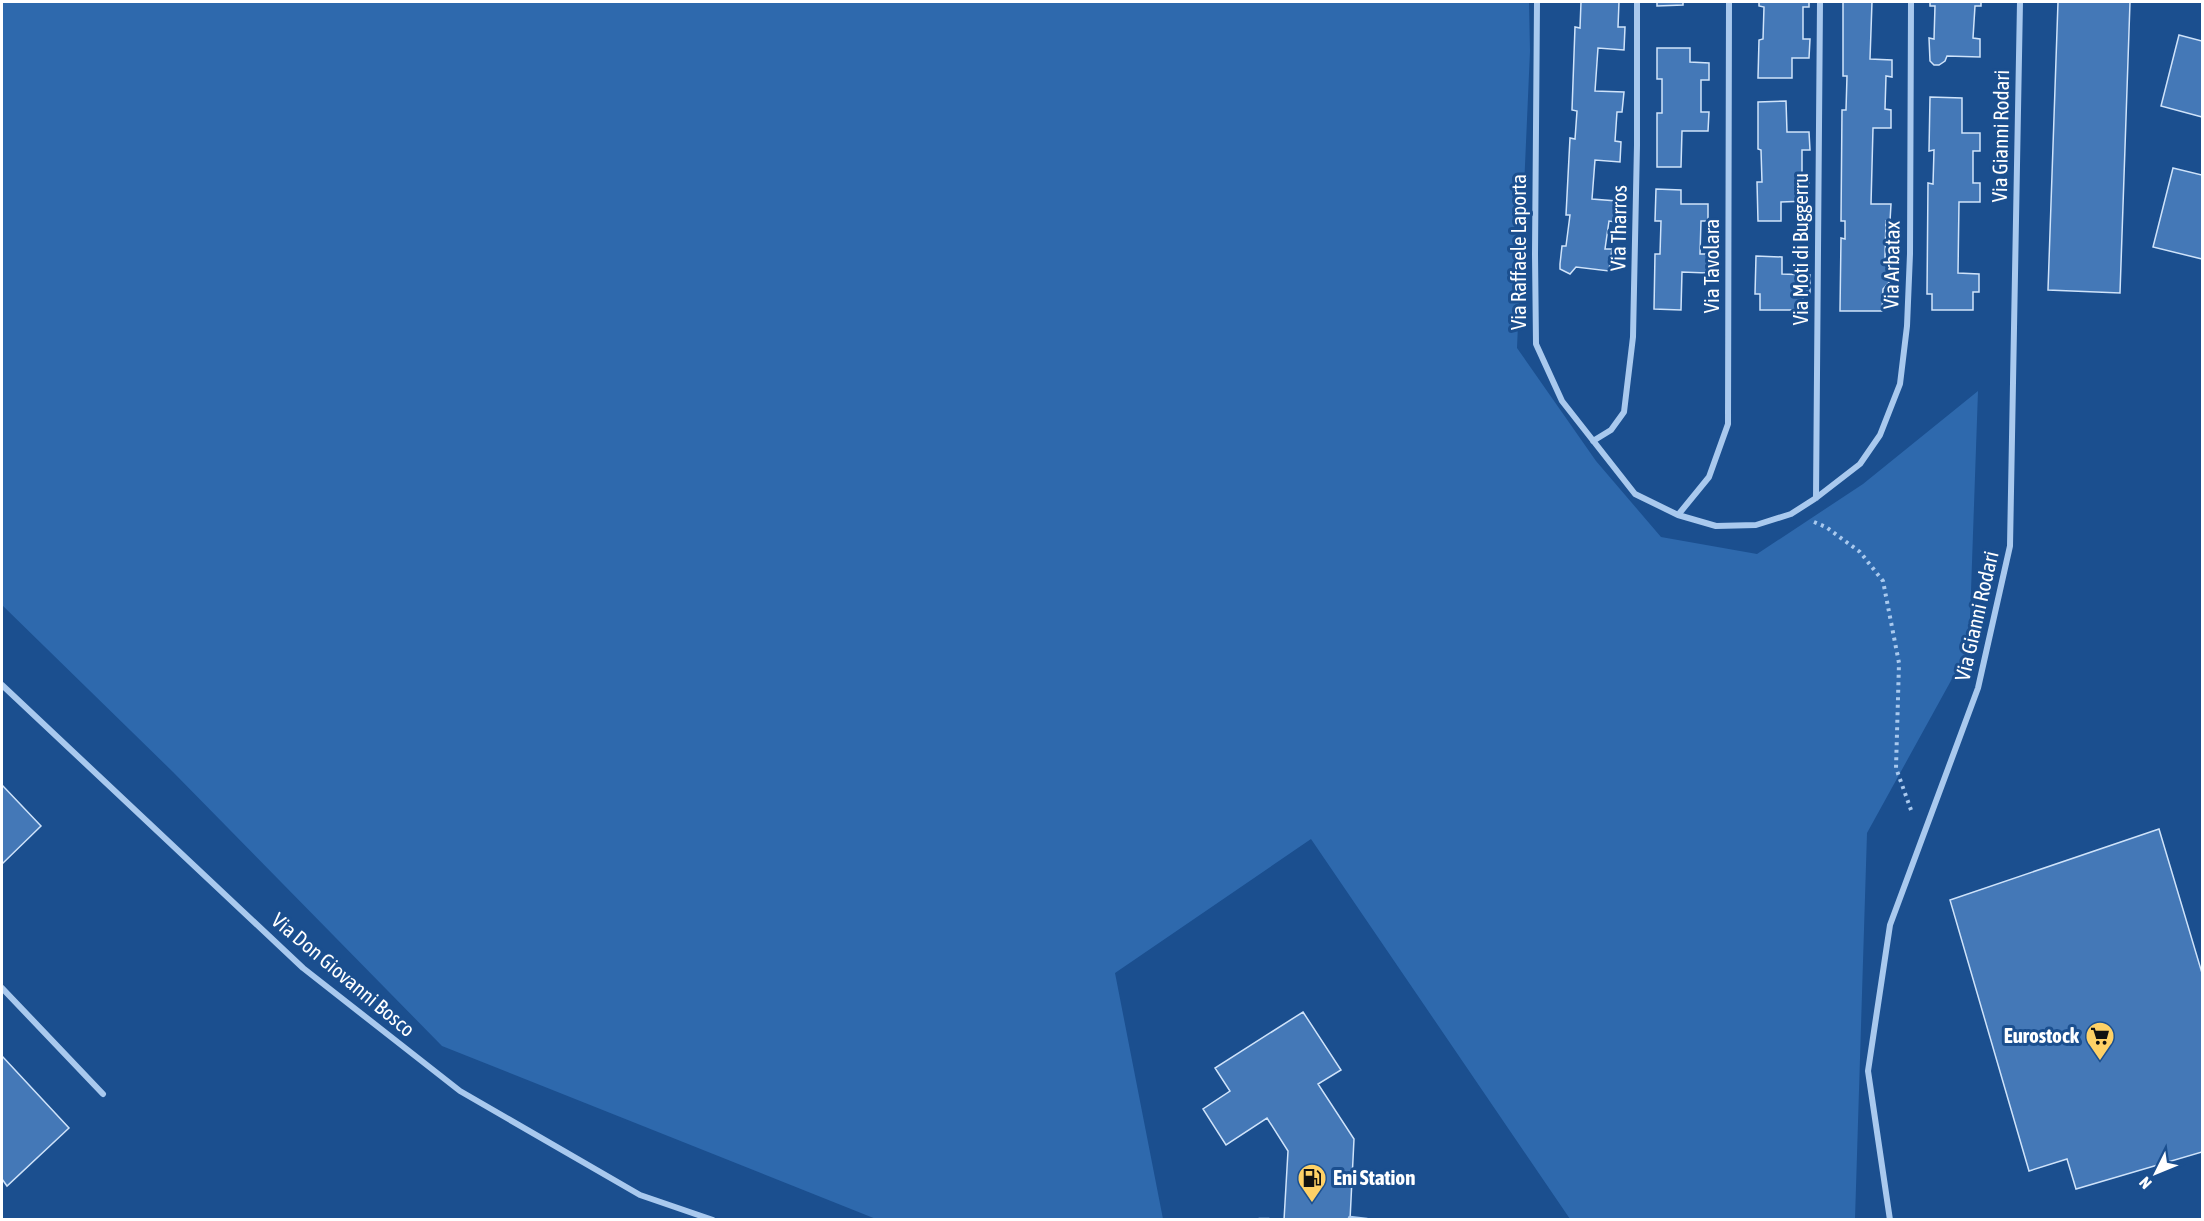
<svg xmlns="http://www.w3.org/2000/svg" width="2204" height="1221" font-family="'Asap Condensed',sans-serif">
<rect width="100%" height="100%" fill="#1b4f8f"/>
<!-- green -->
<path fill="#2e69ad" d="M 2,2 L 1529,2 L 1530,51 L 1517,348 L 1596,461 L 1661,537 L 1757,554 L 1863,484 L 1978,391 L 1969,648 L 1867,833 L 1855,1219 L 1570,1219 L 1311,839 L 1115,973 L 1163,1219 L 876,1219 L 442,1046 L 173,772 L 2,605 Z"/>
<!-- building -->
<path fill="#4478b7" stroke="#cfe3fa" stroke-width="1.5" d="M 1581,2 L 1619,2 L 1618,27 L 1625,27 L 1624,50 L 1598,48 L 1595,91 L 1624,92 L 1622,112 L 1617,112 L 1615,141 L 1621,142 L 1620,162 L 1595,160 L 1592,199 L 1617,201 L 1615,222 L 1609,221 L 1605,249 L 1612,249 L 1609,271 L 1576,267 L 1570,274 L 1560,269 L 1560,264 L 1562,246 L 1566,246 L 1570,215 L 1566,215 L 1570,138 L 1575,139 L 1577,111 L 1572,110 L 1575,27 L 1580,28 Z
M 1657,2 L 1683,2 L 1683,5 L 1657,6 Z
M 1759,2 L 1809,2 L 1809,7 L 1803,7 L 1803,39 L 1810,39 L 1809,58 L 1792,58 L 1792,78 L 1758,78 L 1759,40 L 1763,39 L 1764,7 L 1759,6 Z
M 1843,2 L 1872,2 L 1870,59 L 1892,60 L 1892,77 L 1886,76 L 1885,109 L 1891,110 L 1891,128 L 1873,128 L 1871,204 L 1891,204 L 1890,221 L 1886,221 L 1885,257 L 1892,257 L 1892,279 L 1883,289 L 1882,311 L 1840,311 L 1841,238 L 1845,239 L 1845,221 L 1841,221 L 1842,110 L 1846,110 L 1847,76 L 1843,76 Z
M 1930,2 L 1981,2 L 1981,6 L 1975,6 L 1973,38 L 1980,39 L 1980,57 L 1947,56 L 1945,61 L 1939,65 L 1934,65 L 1930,61 L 1929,38 L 1934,39 L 1935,6 L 1930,6 Z
M 2058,2 L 2130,2 L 2120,293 L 2048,290 Z
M 2179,35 L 2202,41 L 2202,117 L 2161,106 Z
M 1657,48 L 1690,48 L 1690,62 L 1709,63 L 1709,80 L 1701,80 L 1701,112 L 1709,112 L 1708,131 L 1682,131 L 1681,167 L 1657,167 L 1657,113 L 1662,113 L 1662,79 L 1657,79 Z
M 1930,97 L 1962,98 L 1962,133 L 1980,133 L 1980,151 L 1973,151 L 1973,183 L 1980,183 L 1980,202 L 1959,202 L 1958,273 L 1979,274 L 1979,292 L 1973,292 L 1973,310 L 1932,310 L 1932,294 L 1927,294 L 1928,183 L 1933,184 L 1934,150 L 1929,151 Z
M 1786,101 L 1787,132 L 1809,132 L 1810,150 L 1802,150 L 1802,182 L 1809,182 L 1809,201 L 1781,202 L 1781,221 L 1758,221 L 1757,182 L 1762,182 L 1761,150 L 1758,149 L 1758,102 Z
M 2173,168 L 2202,175 L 2202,259 L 2153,247 Z
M 1656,189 L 1681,190 L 1681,204 L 1708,204 L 1708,221 L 1701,221 L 1700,254 L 1707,254 L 1707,273 L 1682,272 L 1681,310 L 1654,309 L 1655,254 L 1660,254 L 1661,221 L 1655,221 Z
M 1756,256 L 1782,257 L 1782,274 L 1810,275 L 1810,294 L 1803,294 L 1803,310 L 1760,310 L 1760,294 L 1755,294 Z
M 2,785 L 41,826 L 2,864 Z
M 2159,829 L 2202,973 L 2202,1152 L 2076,1189 L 2067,1159 L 2029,1171 L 1950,900 Z
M 1303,1012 L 1341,1070 L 1318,1084 L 1354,1139 L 1350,1220 L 1284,1220 L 1288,1151 L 1267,1118 L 1226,1145 L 1203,1109 L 1230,1091 L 1215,1068 Z
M 2,1056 L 69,1128 L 7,1186 L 2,1179 Z"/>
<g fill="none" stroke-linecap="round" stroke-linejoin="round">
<!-- path -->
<path stroke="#a9c9ee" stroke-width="4" stroke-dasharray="3 4.5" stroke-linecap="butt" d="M 1814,522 L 1826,527 L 1860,552 L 1883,581 L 1899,663 L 1896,768 L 1911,810"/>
<!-- service -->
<path stroke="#a9c9ee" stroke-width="4.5" d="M 1350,1218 L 1367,1220
M 1259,1220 L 1269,1220"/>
<!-- minor -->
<path stroke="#a9c9ee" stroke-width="6" d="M 1537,2 L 1535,254 L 1536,344 L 1562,401 L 1635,494 L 1678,515 L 1716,526 L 1756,525 L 1791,514 L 1816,498 L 1860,464 L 1880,435 L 1900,384 L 1907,326 L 1910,254 L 1911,2
M 1593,441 L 1611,430 L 1624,412 L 1633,337 L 1637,145 L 1637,2
M 1816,498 L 1820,2
M 1678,515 L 1709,477 L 1728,424 L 1729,2
M 2,685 L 303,968 L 460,1091 L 640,1195 L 713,1220
M 2,988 L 103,1094
M 1890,1220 L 1868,1071 L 1890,925 L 1978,688 L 2010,546 L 2020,2"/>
</g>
<!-- icons -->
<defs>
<g id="supermarket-pin" transform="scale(1.5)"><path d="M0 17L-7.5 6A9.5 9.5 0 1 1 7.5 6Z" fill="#ffd166" stroke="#1b4f8f"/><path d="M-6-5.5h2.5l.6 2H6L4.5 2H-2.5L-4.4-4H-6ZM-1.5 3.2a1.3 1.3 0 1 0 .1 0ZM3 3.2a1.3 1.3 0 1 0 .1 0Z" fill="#111"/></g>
<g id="fuel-pin" transform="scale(1.5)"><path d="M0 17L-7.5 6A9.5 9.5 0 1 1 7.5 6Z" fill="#ffd166" stroke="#1b4f8f"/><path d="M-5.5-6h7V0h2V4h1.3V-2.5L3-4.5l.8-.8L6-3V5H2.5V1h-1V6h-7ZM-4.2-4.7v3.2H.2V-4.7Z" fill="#111"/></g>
</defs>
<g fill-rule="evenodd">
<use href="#supermarket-pin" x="2100" y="1036"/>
<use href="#fuel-pin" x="1312" y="1178"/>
</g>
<g text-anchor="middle" stroke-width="6" stroke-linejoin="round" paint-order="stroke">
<!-- street labels -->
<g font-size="21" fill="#fff" stroke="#1b4f8f">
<text transform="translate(2001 136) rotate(-89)" y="7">Via Gianni Rodari</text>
<text transform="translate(1619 228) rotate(-89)" y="7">Via Tharros</text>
<text transform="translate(1801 249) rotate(-90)" y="7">Via Moti di Buggerru</text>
<text transform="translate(1519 252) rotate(-90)" y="7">Via Raffaele Laporta</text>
<text transform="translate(1892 265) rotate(-89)" y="7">Via Arbatax</text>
<text transform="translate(1712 266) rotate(-90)" y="7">Via Tavolara</text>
<text transform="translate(1977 616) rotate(-77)" y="7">Via Gianni Rodari</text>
<text transform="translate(343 975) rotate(40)" y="7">Via Don Giovanni Bosco</text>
</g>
<!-- poi labels -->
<g font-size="21" font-weight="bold" fill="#fff" stroke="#1b4f8f" text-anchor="end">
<text x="2079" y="1043">Eurostock</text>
<text x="1333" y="1185" text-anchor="start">Eni Station</text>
</g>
</g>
<!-- border -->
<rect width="2204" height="1221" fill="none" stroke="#ffffff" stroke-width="6"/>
<!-- north arrow -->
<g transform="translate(2156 1173) rotate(227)" stroke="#1b4f8f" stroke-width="4.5" paint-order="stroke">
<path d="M0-4.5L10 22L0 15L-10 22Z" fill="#ffffff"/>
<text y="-9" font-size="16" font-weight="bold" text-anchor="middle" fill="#ffffff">N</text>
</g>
</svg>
